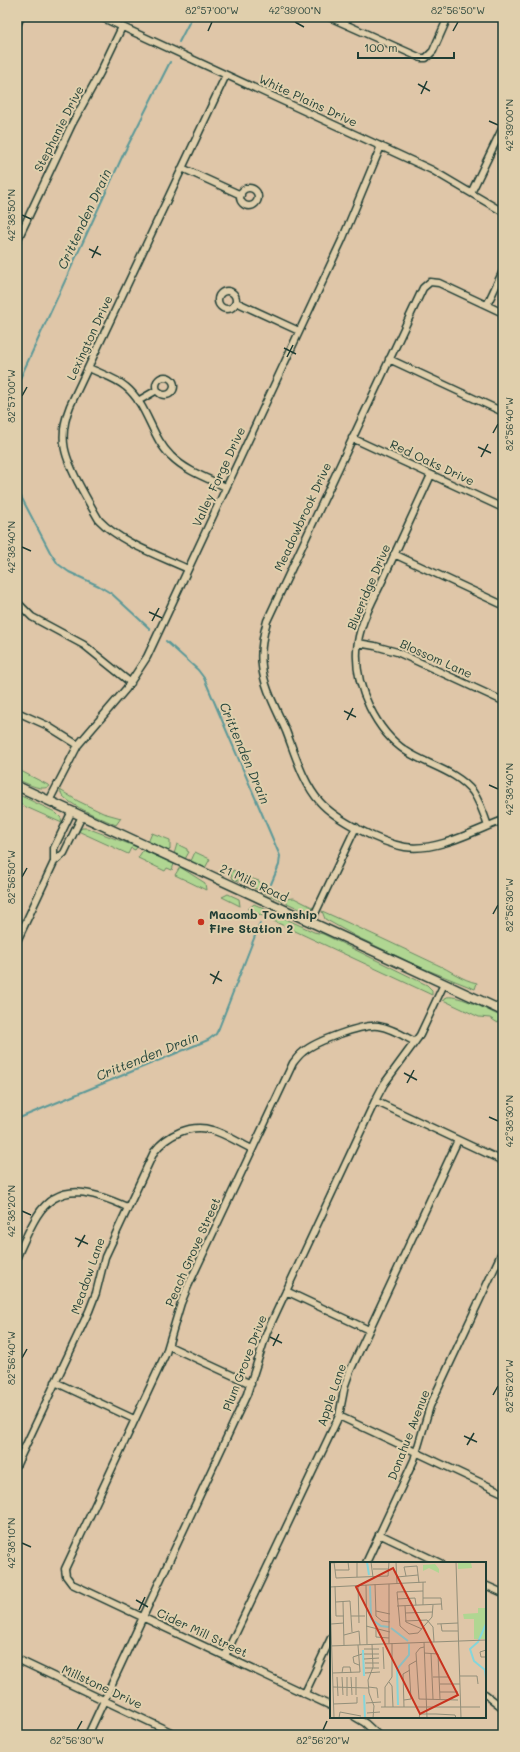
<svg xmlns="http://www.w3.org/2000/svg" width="520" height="1752" font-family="Mali,sans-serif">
<rect width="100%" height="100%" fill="#dfc6a8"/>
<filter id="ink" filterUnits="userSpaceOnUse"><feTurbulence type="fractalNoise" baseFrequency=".025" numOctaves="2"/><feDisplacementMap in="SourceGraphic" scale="8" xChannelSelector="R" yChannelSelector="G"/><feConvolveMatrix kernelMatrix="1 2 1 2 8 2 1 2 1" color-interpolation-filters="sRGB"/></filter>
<g filter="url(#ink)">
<!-- green -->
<path fill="#b0d692" stroke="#688a63" d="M 17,769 L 50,786 C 41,792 26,783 17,779 Z
M 60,790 L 78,801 L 103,813 L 121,818 L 116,825 C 104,819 61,803 60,790 Z
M 17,794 L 55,812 L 61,818 L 62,823 L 17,803 Z
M 82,828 L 87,828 L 137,847 L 135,850 L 131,848 L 128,854 L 78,831 Z
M 152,833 L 170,840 L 170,849 L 168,851 L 149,842 L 149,840 Z
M 177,844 L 187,849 L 187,851 L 189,852 L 185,859 L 174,854 Z
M 143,850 L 174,864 L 172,870 L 167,868 L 165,871 L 138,858 Z
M 195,852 L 210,859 L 205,868 L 191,861 Z
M 180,867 L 205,883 L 206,890 L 175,875 Z
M 233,870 L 247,876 L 246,880 L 241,882 L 233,879 L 231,874 Z
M 250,878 L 259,881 L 265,891 L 284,899 L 294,898 L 314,908 L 307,910 L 300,909 L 250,886 L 248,881 Z
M 228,894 L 239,899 L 240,906 L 222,897 Z
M 254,904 L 314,932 L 323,934 L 427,985 L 432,990 L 432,995 L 248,909 Z
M 322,911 C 360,928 398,946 436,964 C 450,970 462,980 477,983 L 475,989 L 420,967 L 355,936 L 325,919 Z
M 447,997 C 460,995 487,1010 500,1016 L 498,1023 L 490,1018 L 479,1017 L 443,1000 Z"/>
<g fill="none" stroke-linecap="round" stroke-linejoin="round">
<!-- stream -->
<path stroke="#5c9998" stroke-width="2" d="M 179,42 L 192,17
M 17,385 L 123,155 L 170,62
M 17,489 L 50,552 L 58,564 L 69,572 L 99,586 L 112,594 L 150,629
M 166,641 L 198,670 L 204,678 L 280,856 L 279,865 L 271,884
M 17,1119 L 208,1040 L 216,1034 L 219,1028 L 260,923"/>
<!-- street casing -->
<g stroke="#1f3d34" stroke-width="9">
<path id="street" d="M 101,17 L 432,170 L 503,212
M 329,17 L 421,58 L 426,58 L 433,51 L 448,17
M 17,25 L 21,17
M 182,168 L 241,195
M240 197a9 9 0 1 1 18 0a9 9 0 1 1-18 0Z
M 471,193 L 503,127
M 17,241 L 72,124 L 100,73 L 122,27
M218 300a9 9 0 1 1 18 0a9 9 0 1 1-18 0Z
M 236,302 L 299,331
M 487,305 L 503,271
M 503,313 L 439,283 L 430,282 L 423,288 L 267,621 C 263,635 260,651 262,666 C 264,688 277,710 286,731 C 295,754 303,783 320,802 C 336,820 381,843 405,847 C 436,852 474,831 503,820
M 389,359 L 503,412
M 89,368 C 101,374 116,378 126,387 C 148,405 151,437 171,456 C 186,471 207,478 226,487
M156 386a9 9 0 1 1 18 0a9 9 0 1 1-18 0Z
M 138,401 L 157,390
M 352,438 L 503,508
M 431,475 C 415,509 400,543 384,577 C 373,601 358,625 357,651 C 355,687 376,731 406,751 C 427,765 457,771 473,792 C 480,802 484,814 488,826
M 394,554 L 503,605
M 188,569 C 160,556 121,543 99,520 C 93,510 87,499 81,488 C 65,458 57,439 70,406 L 226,75
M 17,602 L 32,617 L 84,645 L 131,683
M 358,643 L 375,646 L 397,652 L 503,701
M 17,712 L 46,725 L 78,745
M 49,801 L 78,745 L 126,689 L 147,657 L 342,240 L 381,146
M 54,862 L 54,848 L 72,811
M 311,922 L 356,827
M 17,941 L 54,862 L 64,853 L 82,816
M 375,1101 L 503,1161
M 17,1257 C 23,1243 29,1229 37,1216 C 60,1179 96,1193 127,1207
M 286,1291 L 369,1330
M 169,1346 L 251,1384
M 55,1382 L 134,1419
M 339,1416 L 503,1493
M 17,1464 L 89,1311 L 96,1293 L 105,1257 L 154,1152 C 167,1135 191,1123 212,1130 C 226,1134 239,1143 252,1149
M 379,1534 L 440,1563
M 366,1563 L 414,1460 L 430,1406 L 503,1250
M 485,1585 L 503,1593
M 225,1656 L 339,1416 L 345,1385 L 350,1371 L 458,1140
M 17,1659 L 177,1735
M 305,1693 L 331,1638
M 485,1694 L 503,1708
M 331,1706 L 72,1584 L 66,1576 L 65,1569 L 166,1353 L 181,1303 L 188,1286 L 293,1063 C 296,1059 299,1055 303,1052 C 316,1041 362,1024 378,1026 C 392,1028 404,1036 415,1042
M 355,1717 L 365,1723 L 378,1735
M 88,1735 L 247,1394 L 267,1332 L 375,1101 L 384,1084 L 420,1035 L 444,984"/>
</g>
<!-- secondary casing -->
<g stroke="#1f3d34" stroke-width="11">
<path id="secondary" d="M 17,786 L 503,1011"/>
</g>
<!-- street -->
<use href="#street" stroke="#e0cfac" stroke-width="6"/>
<!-- secondary -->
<use href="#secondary" stroke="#e0cfac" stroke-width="8"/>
</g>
</g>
<!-- ticks -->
<path fill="none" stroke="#1f3d34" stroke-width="1.5" d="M 295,22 L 304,27M 208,31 L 212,22M 453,31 L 458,22M 418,84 L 430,91M 421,94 L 427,81M 489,121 L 498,125M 22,215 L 31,219M 89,249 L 101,255M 92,258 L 98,246M 284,348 L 296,354M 287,357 L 293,345M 22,396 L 27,387M 493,433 L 498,424M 478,447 L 491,453M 481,457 L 488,444M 22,547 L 31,551M 149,612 L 162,618M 152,621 L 159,608M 344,711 L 356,717M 347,720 L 353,708M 489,785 L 498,789M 22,877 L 27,868M 493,914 L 498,905M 210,974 L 222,981M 213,984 L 219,971M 404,1073 L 417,1080M 407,1083 L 414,1070M 489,1117 L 498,1121M 22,1211 L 31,1215M 75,1238 L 88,1244M 78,1247 L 85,1235M 270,1337 L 282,1343M 273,1346 L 279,1334M 22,1358 L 27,1349M 493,1395 L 498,1386M 464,1436 L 477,1442M 467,1445 L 474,1433M 22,1543 L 31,1547M 136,1600 L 148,1607M 139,1610 L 145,1597M 77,1730 L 82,1721M 323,1730 L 327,1721"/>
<!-- markers -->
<circle fill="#c8321e" stroke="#e0cfac" stroke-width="1.5" cx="201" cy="922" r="4"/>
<g text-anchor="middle" stroke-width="4" stroke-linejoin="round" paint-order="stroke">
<!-- street labels -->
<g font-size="12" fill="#1f3d34" stroke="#e0cfac">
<text transform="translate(308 101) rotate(25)" y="4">White Plains Drive</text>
<text transform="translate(59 129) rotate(-63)" y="4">Stephanie Drive</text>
<text transform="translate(90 338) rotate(-65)" y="4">Lexington Drive</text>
<text transform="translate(432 463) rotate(25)" y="4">Red Oaks Drive</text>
<text transform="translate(219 477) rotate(-65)" y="4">Valley Forge Drive</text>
<text transform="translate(303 517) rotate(-65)" y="4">Meadowbrook Drive</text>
<text transform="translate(369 587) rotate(-67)" y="4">Blueridge Drive</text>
<text transform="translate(436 659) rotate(24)" y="4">Blossom Lane</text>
<text transform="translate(254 883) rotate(25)" y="4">21 Mile Road</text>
<text transform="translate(193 1252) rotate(-66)" y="4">Peach Grove Street</text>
<text transform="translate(88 1276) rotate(-71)" y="4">Meadow Lane</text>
<text transform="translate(245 1363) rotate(-69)" y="4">Plum Grove Drive</text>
<text transform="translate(332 1395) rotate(-71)" y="4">Apple Lane</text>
<text transform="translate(409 1435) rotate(-69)" y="4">Donahue Avenue</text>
<text transform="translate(202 1633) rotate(25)" y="4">Cider Mill Street</text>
<text transform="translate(102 1687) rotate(25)" y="4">Millstone Drive</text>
</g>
<!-- poi labels -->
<g font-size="12" font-weight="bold" fill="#1f3d34" stroke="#e0cfac" text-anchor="start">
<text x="209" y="919">Macomb Township<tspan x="209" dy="14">Fire Station 2</tspan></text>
</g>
<!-- water labels -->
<g font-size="13" font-style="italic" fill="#24453c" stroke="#e0cfac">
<text transform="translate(84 219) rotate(-65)" y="5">Crittenden Drain</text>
<text transform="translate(245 753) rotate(67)" y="5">Crittenden Drain</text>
<text transform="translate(147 1056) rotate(-22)" y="5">Crittenden Drain</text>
</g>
</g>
<!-- overview -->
<g transform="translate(330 1562)">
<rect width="156" height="156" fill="#dfc6a8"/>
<path d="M 128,0 L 141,0 L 142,6 L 128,7 ZM 105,2 L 109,7 L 109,11 L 99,6 L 93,9 L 93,3 ZM 148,46 L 156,46 L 156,77 L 144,77 L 144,57 L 134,57 L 133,52 L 148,51 Z" fill="#b0d692"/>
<path fill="none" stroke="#84d6db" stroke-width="2" d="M 37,0 L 39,13M 40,24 L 41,57 L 51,64 L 59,65M 156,62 L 148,80 L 140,87 L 144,99 L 155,108 L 156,116M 61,66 L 78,79M 33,88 L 34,114M 34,133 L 35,156M 68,143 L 67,107 L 79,93 L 79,82"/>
<path fill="none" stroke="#928f7a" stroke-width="1" d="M 4,0 L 6,16 L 58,14 L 59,0M 27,0 L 27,15M 41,0 L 43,15M 66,0 L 67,22M 126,0 L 131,156M 0,1 L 15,0M 43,7 L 59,7M 5,8 L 19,8 L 18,0M 76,14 L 74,5 L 87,4 L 89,21M 67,15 L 88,13M 93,20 L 93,43M 45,22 L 46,54 L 52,59 L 60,60M 59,22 L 59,81M 28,23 L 29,61M 36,23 L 37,82M 5,24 L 6,54 L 14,54M 0,25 L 96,20M 93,29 L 67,30 L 70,64 L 79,72 L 88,71 L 102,55 L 103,43M 0,35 L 4,156M 93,36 L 111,36 L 112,48M 67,37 L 85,36 L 86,43M 6,40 L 20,39 L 22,70M 13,40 L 14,83M 67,44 L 111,42M 75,44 L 76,60 L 92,67M 46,49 L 60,52M 75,51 L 103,50M 21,54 L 35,54M 75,59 L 97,58 L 103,65 L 104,80M 1,62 L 14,61M 107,62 L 128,61M 111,62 L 112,69 L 128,69M 36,64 L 60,70M 46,66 L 46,75 L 59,76M 14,73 L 29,69 L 30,83M 94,80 L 97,156M 42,82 L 43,105 L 38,118 L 39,131 L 44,144 L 43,156M 0,84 L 156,78M 53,85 L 54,107M 94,85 L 90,86 L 86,91 L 89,137 L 128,138M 34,87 L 49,87M 156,88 L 150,90 L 151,95 L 156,95M 94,91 L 108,92 L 110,137M 101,91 L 103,137M 34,92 L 49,92M 34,97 L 49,96M 35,101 L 49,101M 29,103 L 24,101 L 23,95 L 32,92M 35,106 L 49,106M 2,111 L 30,110 L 28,83M 12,111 L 13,105 L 20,105 L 21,111M 35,111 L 50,110M 130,114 L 147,114 L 148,122M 7,115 L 8,134M 12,115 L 13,133M 17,115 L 17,134M 21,115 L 22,133M 26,115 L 26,133M 103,115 L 119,115M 59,120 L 62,124 L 63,145M 110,122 L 130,122M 3,125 L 38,126M 38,125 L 47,126 L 48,136M 110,130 L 128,130M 74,138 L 81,137 L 79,103 L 86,99M 36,141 L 51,140M 3,142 L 27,141 L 27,135M 51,145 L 150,145M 55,145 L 55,125 L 62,115 L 62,81M 74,145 L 73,112 L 80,108M 37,151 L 50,150M 9,156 L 10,150 L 31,154M 89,156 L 90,152 L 106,152 L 125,153 L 126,156"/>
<path fill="#c8321e" fill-opacity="0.15" stroke="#c8321e" stroke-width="2" d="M 63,6 L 128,133 L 90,152 L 26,25 Z"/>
<rect width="156" height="156" fill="none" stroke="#1f3d34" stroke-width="2"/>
</g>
<!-- margin -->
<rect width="520" height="1752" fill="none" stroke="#e0cfac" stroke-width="44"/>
<!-- scale -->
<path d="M358 52v6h96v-6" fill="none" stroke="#1f3d34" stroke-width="2"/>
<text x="364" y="52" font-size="12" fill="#1f3d34" stroke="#e0cfac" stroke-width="3" paint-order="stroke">100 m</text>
<rect x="22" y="22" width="476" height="1708" fill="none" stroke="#1f3d34" stroke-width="1.5"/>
<g font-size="10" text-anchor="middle" fill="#1f3d34">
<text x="212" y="14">82°57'00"W</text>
<text x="295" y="14">42°39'00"N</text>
<text x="458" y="14">82°56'50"W</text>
<text transform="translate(509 125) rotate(-90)" y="4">42°39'00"N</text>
<text transform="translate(11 215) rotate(-90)" y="4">42°38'50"N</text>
<text transform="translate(11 396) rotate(-90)" y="4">82°57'00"W</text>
<text transform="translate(509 424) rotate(-90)" y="4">82°56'40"W</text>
<text transform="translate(11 547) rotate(-90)" y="4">42°38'40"N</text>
<text transform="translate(509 789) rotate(-90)" y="4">42°38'40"N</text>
<text transform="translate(11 877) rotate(-90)" y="4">82°56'50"W</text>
<text transform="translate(509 905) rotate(-90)" y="4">82°56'30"W</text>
<text transform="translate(509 1121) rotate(-90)" y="4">42°38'30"N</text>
<text transform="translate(11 1211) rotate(-90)" y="4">42°38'20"N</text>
<text transform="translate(11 1358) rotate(-90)" y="4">82°56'40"W</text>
<text transform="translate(509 1386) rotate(-90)" y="4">82°56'20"W</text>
<text transform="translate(11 1543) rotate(-90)" y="4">42°38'10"N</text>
<text x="77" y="1744">82°56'30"W</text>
<text x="323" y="1744">82°56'20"W</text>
</g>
</svg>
